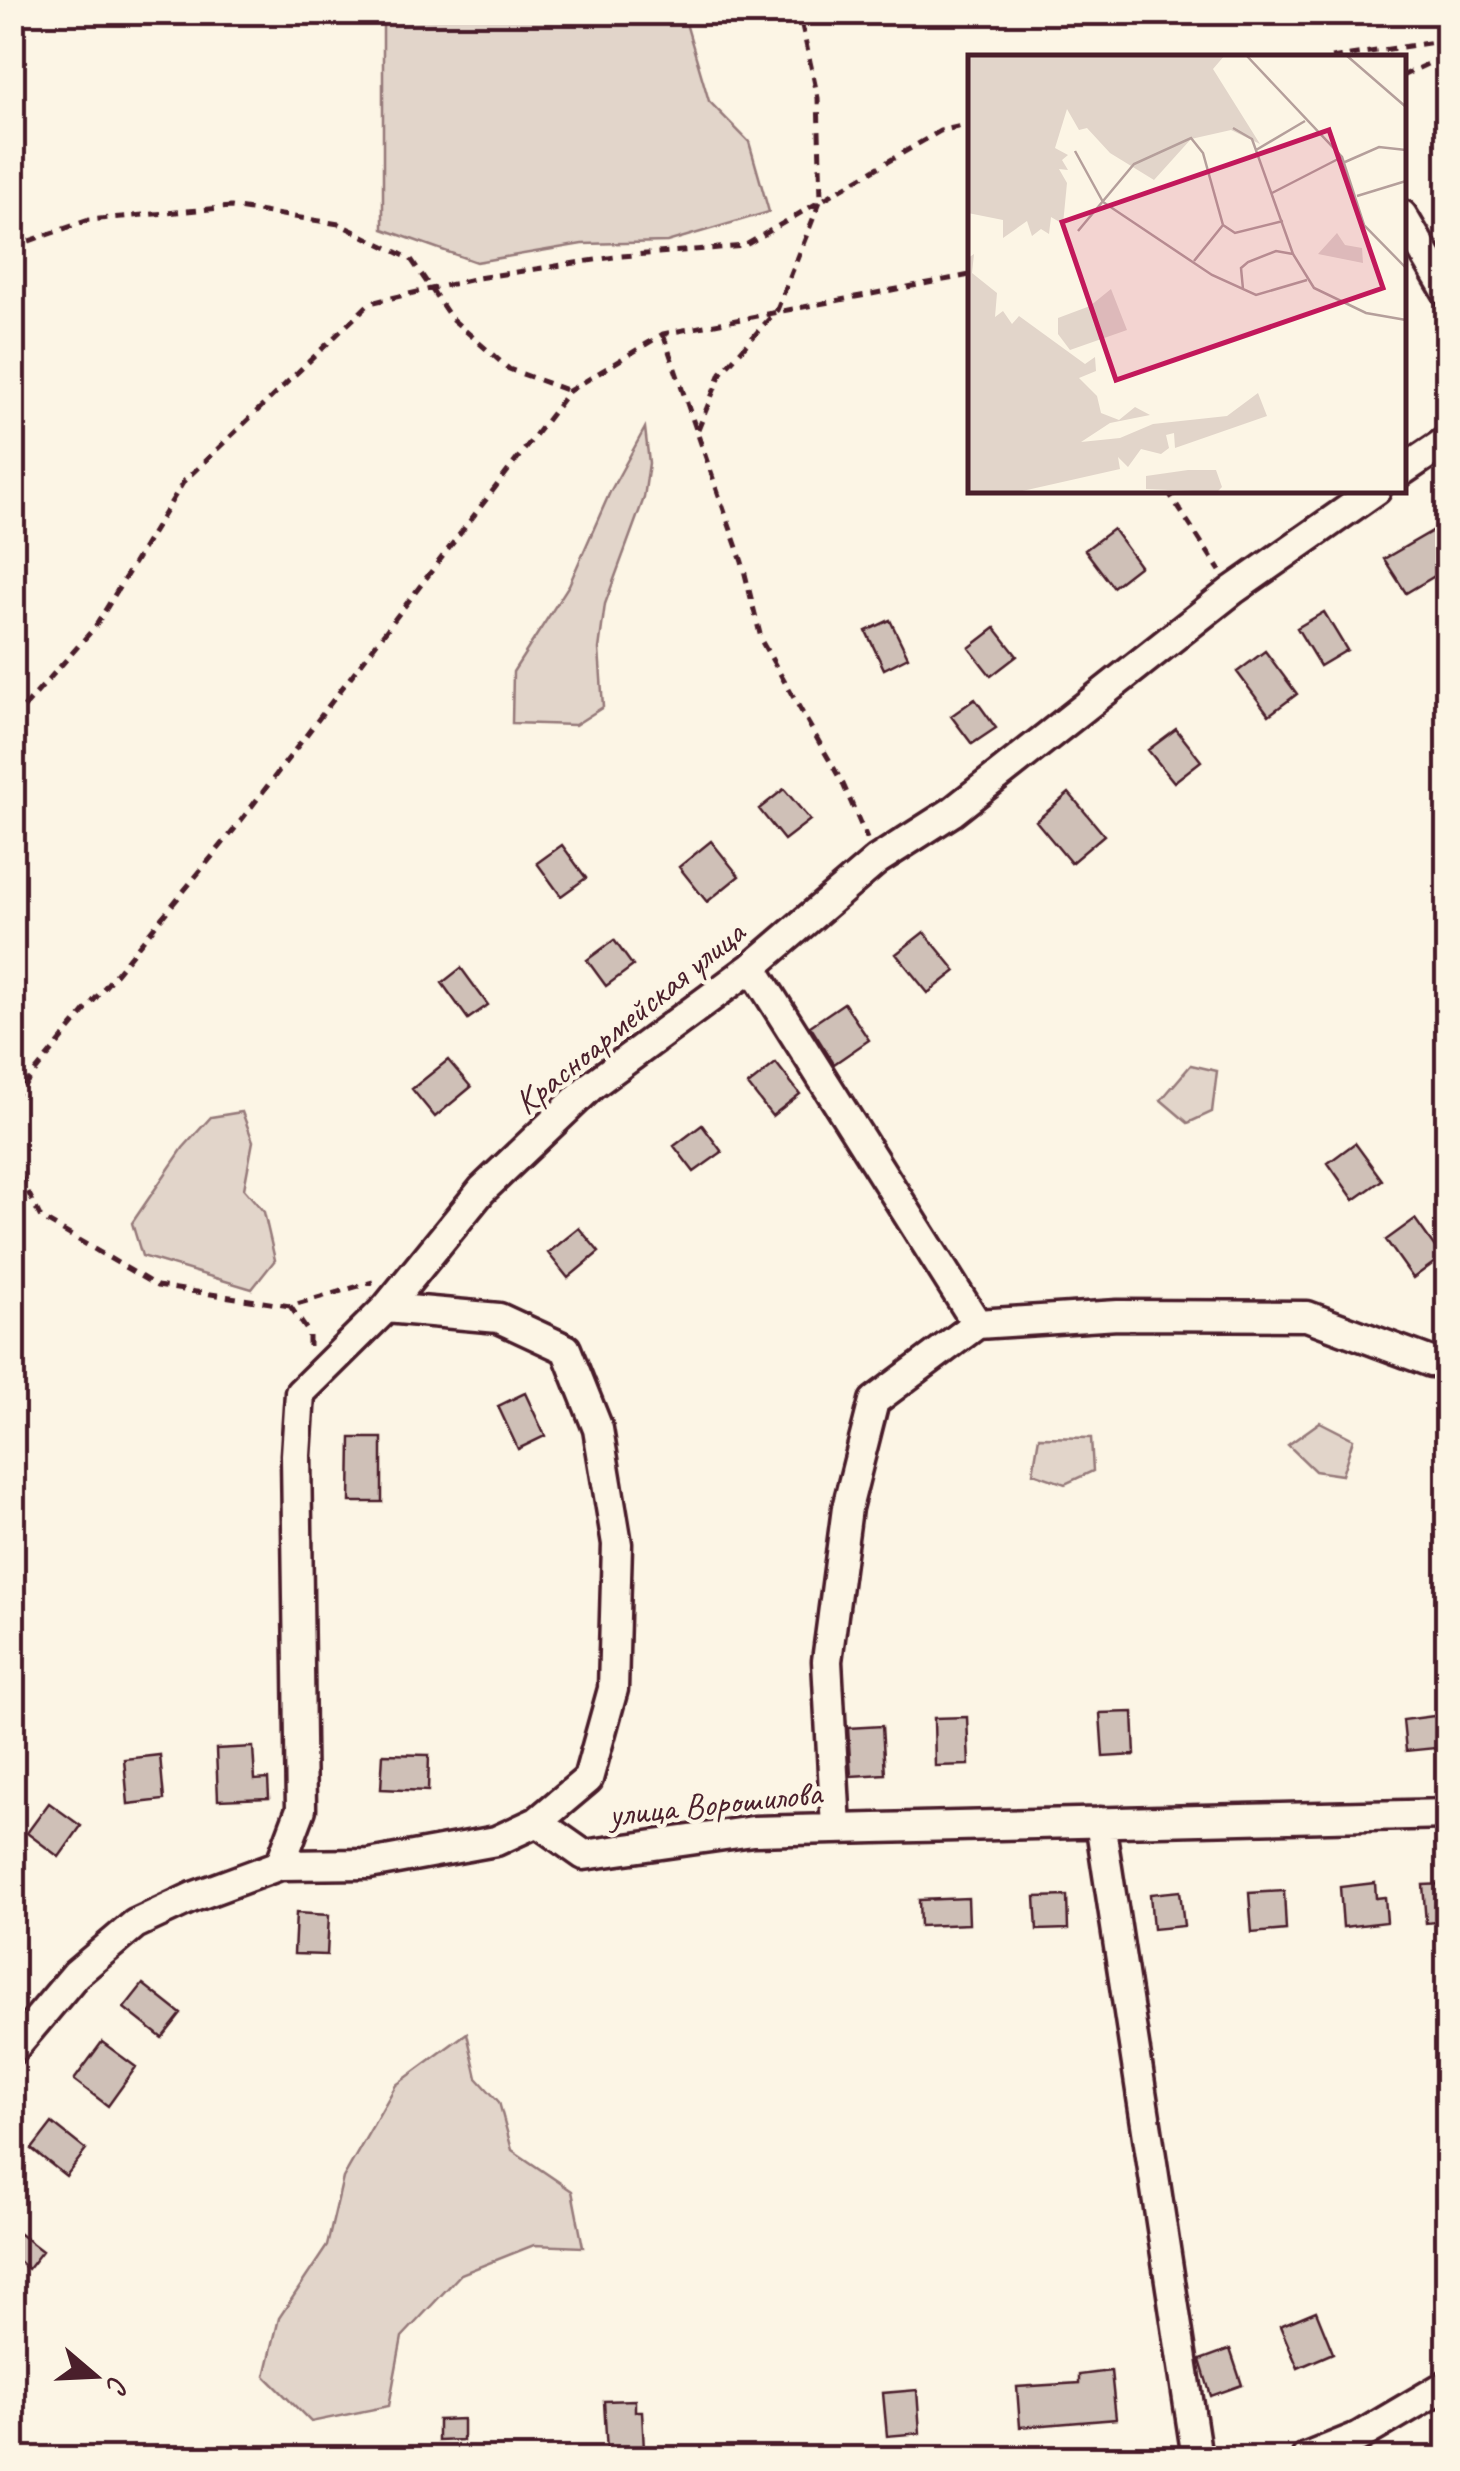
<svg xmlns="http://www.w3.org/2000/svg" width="1460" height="2471" font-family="Caveat,sans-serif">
<rect width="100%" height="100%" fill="#fcf5e5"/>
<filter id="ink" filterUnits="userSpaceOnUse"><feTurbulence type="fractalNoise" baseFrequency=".01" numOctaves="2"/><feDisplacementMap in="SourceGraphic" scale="20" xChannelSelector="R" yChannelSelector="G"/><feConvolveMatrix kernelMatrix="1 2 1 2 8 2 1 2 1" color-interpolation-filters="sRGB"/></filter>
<g filter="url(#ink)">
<!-- green -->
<path fill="#e2d5ca" stroke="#967a7a" stroke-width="2.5" d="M 383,13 L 683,13 L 709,101 L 749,142 L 769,212 L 667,242 L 582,244 L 476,262 L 383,229 Z
M 645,428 L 649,463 L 644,498 L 605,604 L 599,649 L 603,707 L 575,725 L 512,723 L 513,672 L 569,585 L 610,492 Z
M 1191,1065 L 1217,1071 L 1212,1112 L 1188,1123 L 1161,1100 Z
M 242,1112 L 253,1141 L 244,1189 L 264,1212 L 275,1260 L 252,1289 L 142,1256 L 132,1223 L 183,1148 L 211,1117 Z
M 1320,1422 L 1353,1439 L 1342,1475 L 1315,1471 L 1288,1445 Z
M 1039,1437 L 1091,1438 L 1093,1471 L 1065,1484 L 1033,1473 Z
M 467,2033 L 477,2078 L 499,2102 L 512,2150 L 572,2191 L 583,2247 L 534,2245 L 461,2274 L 402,2337 L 389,2406 L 311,2422 L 265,2376 L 279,2318 L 327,2246 L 343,2178 L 396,2085 Z"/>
<!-- building -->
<path fill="#cfc0b7" stroke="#4a1f2b" stroke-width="2.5" d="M 1448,522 L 1448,568 L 1406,593 L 1384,559 Z
M 1113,529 L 1140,566 L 1113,587 L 1085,550 Z
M 1324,612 L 1347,650 L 1320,666 L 1297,628 Z
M 890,620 L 908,657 L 884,669 L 866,631 Z
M 995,628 L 1017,656 L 991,676 L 969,648 Z
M 1265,651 L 1297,694 L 1269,715 L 1237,672 Z
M 975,699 L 996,728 L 972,744 L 951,716 Z
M 1176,729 L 1201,761 L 1174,782 L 1148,750 Z
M 784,789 L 810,820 L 784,840 L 759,809 Z
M 1069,793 L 1104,835 L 1071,863 L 1036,821 Z
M 711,841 L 739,876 L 707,902 L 679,867 Z
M 562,845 L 586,878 L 561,896 L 537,863 Z
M 924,932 L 956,971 L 928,993 L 896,954 Z
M 614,940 L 633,966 L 606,986 L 587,960 Z
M 461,968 L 488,1005 L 468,1019 L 442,983 Z
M 844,1003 L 869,1040 L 834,1064 L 810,1026 Z
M 448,1060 L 471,1087 L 435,1117 L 412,1089 Z
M 776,1063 L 800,1094 L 772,1116 L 748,1085 Z
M 702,1125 L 722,1152 L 694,1172 L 674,1146 Z
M 1355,1143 L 1382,1180 L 1354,1200 L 1328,1163 Z
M 1415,1219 L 1442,1257 L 1413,1278 L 1386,1240 Z
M 579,1228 L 599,1252 L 568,1278 L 548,1253 Z
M 525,1393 L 545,1436 L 518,1449 L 498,1406 Z
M 351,1438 L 382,1438 L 382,1502 L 350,1502 Z
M 1133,1712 L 1135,1755 L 1103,1757 L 1100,1713 Z
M 1442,1715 L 1446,1747 L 1406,1751 L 1403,1720 Z
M 967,1717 L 969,1765 L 935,1766 L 934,1718 Z
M 882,1726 L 885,1774 L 851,1776 L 848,1728 Z
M 253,1747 L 255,1780 L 268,1779 L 269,1798 L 218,1800 L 216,1749 Z
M 383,1754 L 429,1755 L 428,1791 L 381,1789 Z
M 160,1755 L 164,1800 L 128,1804 L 124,1759 Z
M 49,1803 L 81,1826 L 59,1857 L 27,1833 Z
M 1375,1883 L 1376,1898 L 1385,1897 L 1387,1922 L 1343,1927 L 1340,1887 Z
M 1444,1884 L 1447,1921 L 1426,1923 L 1423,1885 Z
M 1180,1891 L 1184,1926 L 1153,1929 L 1150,1894 Z
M 1284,1891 L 1286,1930 L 1252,1933 L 1249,1893 Z
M 1067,1896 L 1068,1929 L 1037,1930 L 1035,1897 Z
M 968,1898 L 969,1924 L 920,1926 L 919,1900 Z
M 296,1913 L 329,1915 L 327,1955 L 294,1954 Z
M 143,1984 L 181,2014 L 162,2038 L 124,2008 Z
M 102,2042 L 136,2067 L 108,2106 L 74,2080 Z
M 52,2123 L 86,2150 L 66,2176 L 32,2149 Z
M 12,2228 L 42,2251 L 28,2269 L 12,2256 Z
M 1316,2311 L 1333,2353 L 1298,2368 L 1280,2326 Z
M 1230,2349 L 1242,2385 L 1211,2396 L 1200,2360 Z
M 1111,2371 L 1116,2419 L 1020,2427 L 1017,2387 L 1079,2383 L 1079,2375 Z
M 917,2390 L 920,2433 L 887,2436 L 883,2393 Z
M 635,2400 L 635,2411 L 642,2411 L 644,2450 L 607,2452 L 604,2401 Z
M 463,2419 L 463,2440 L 438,2441 L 438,2420 Z"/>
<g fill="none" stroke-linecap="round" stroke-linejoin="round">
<!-- minor casing -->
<g stroke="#4a1f2b" stroke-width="35">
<path id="minor" d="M 1402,215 L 1448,293
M 1402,471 L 1448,440
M 752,967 L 977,1324
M 386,1308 L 499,1318 L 566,1349 L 598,1429 L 617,1544 L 613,1689 L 588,1779 L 537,1822
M 1100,1822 L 1197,2458
M 836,1828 L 827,1661 L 847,1508 L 874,1401 L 977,1324 L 1118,1315 L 1307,1316 L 1431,1362 L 1448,1362
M 280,1865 L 301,1809 L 296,1455 L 300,1393 L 386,1308 L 482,1190 L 591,1086 L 752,967 L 877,860 L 952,812 L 1233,590 L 1376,490
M 12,2050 L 76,1974 L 135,1924 L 193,1897 L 280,1865 L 369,1864 L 496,1841 L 537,1822 L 584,1855 L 753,1831 L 1448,1814
M 1306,2458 L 1358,2437 L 1448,2384"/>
</g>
<!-- path -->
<path stroke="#4a1f2b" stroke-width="5" stroke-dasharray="10 8" stroke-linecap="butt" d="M 1331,58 L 1448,40
M 1402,76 L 1448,54
M 12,247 L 89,220 L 231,207 L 339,224 L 411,259 L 451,318 L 509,369 L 569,391
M 663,334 L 742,562 L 762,642 L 843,784 L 867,839
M 698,430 L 721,373 L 777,310 L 821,199 L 818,98 L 799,12
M 1167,490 L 1220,571
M 12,721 L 95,627 L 184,481 L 370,303 L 478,278 L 621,256 L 744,246 L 940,131 L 970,124
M 12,1100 L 233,831 L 569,391 L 663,334 L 970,275
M 12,1160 L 41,1218 L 157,1286 L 290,1306 L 373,1282
M 290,1306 L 309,1333 L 309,1347"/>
<!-- minor -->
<use href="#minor" stroke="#fcf5e5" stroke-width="28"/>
</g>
</g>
<g text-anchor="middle" stroke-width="9" stroke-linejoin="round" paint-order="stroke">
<!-- street labels -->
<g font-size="35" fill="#4a1f2b" stroke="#fcf5e5">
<text transform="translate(629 1017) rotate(-39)" y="12">Красноармейская улица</text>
<text transform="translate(715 1803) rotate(-6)" y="12">улица Ворошилова</text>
</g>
</g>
<!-- overview -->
<g transform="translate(968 55)">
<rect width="438" height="438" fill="#fcf5e5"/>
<path d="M 0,0 L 257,0 L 245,14 L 292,89 L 263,75 L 223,84 L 186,125 L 142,98 L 119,73 L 111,75 L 99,54 L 87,93 L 100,100 L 94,105 L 100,115 L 91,114 L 99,128 L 95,169 L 83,162 L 81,179 L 73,174 L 64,181 L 59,166 L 35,183 L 35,165 L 0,158 ZM 369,178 L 377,190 L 394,193 L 395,208 L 350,199 ZM 6,199 L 4,218 L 29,238 L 27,262 L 35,256 L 44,269 L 51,261 L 117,309 L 127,302 L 128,316 L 111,323 L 129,341 L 133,358 L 151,365 L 167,352 L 182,360 L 142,368 L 113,387 L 152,383 L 185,369 L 259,361 L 290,338 L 299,361 L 207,393 L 206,378 L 198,380 L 201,393 L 193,399 L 173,394 L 160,412 L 150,402 L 152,414 L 50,437 L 0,437 L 0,203 ZM 143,234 L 159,275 L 102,295 L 90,279 L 90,263 L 122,251 ZM 220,415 L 248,415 L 254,432 L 249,437 L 178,434 L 178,421 Z" fill="#e2d5ca"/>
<path fill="none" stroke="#b59f9b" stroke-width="2.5" d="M 278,0 L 374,102 L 396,170 L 438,213M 378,0 L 438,52M 265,73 L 284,84 L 325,199 L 346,233 L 398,258 L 438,265M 288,95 L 337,66M 107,96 L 135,147 L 244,220 L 288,240 L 339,225M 377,107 L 411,92 L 438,95M 304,138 L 374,102M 389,141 L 438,126M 110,176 L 166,109 L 223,83 L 235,98 L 255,170 L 267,178 L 315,166M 226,206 L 255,170M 275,234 L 273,213 L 280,207 L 308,196 L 325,199"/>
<path fill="#c2185b" fill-opacity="0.15" stroke="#c2185b" stroke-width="5" d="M 361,75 L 415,233 L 148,325 L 94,167 Z"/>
<rect width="438" height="438" fill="none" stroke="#4a1f2b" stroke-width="5"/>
</g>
<!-- margin -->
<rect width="1460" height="2471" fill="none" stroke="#fcf5e5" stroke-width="50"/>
<rect x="25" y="25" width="1410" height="2421" fill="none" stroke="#4a1f2b" stroke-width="4" filter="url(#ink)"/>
<!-- north arrow -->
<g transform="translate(95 2376) rotate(109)" stroke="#fcf5e5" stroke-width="8" paint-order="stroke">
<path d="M0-8L18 38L0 25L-18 38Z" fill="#4a1f2b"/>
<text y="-15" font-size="28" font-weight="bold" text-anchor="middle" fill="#4a1f2b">С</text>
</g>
</svg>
